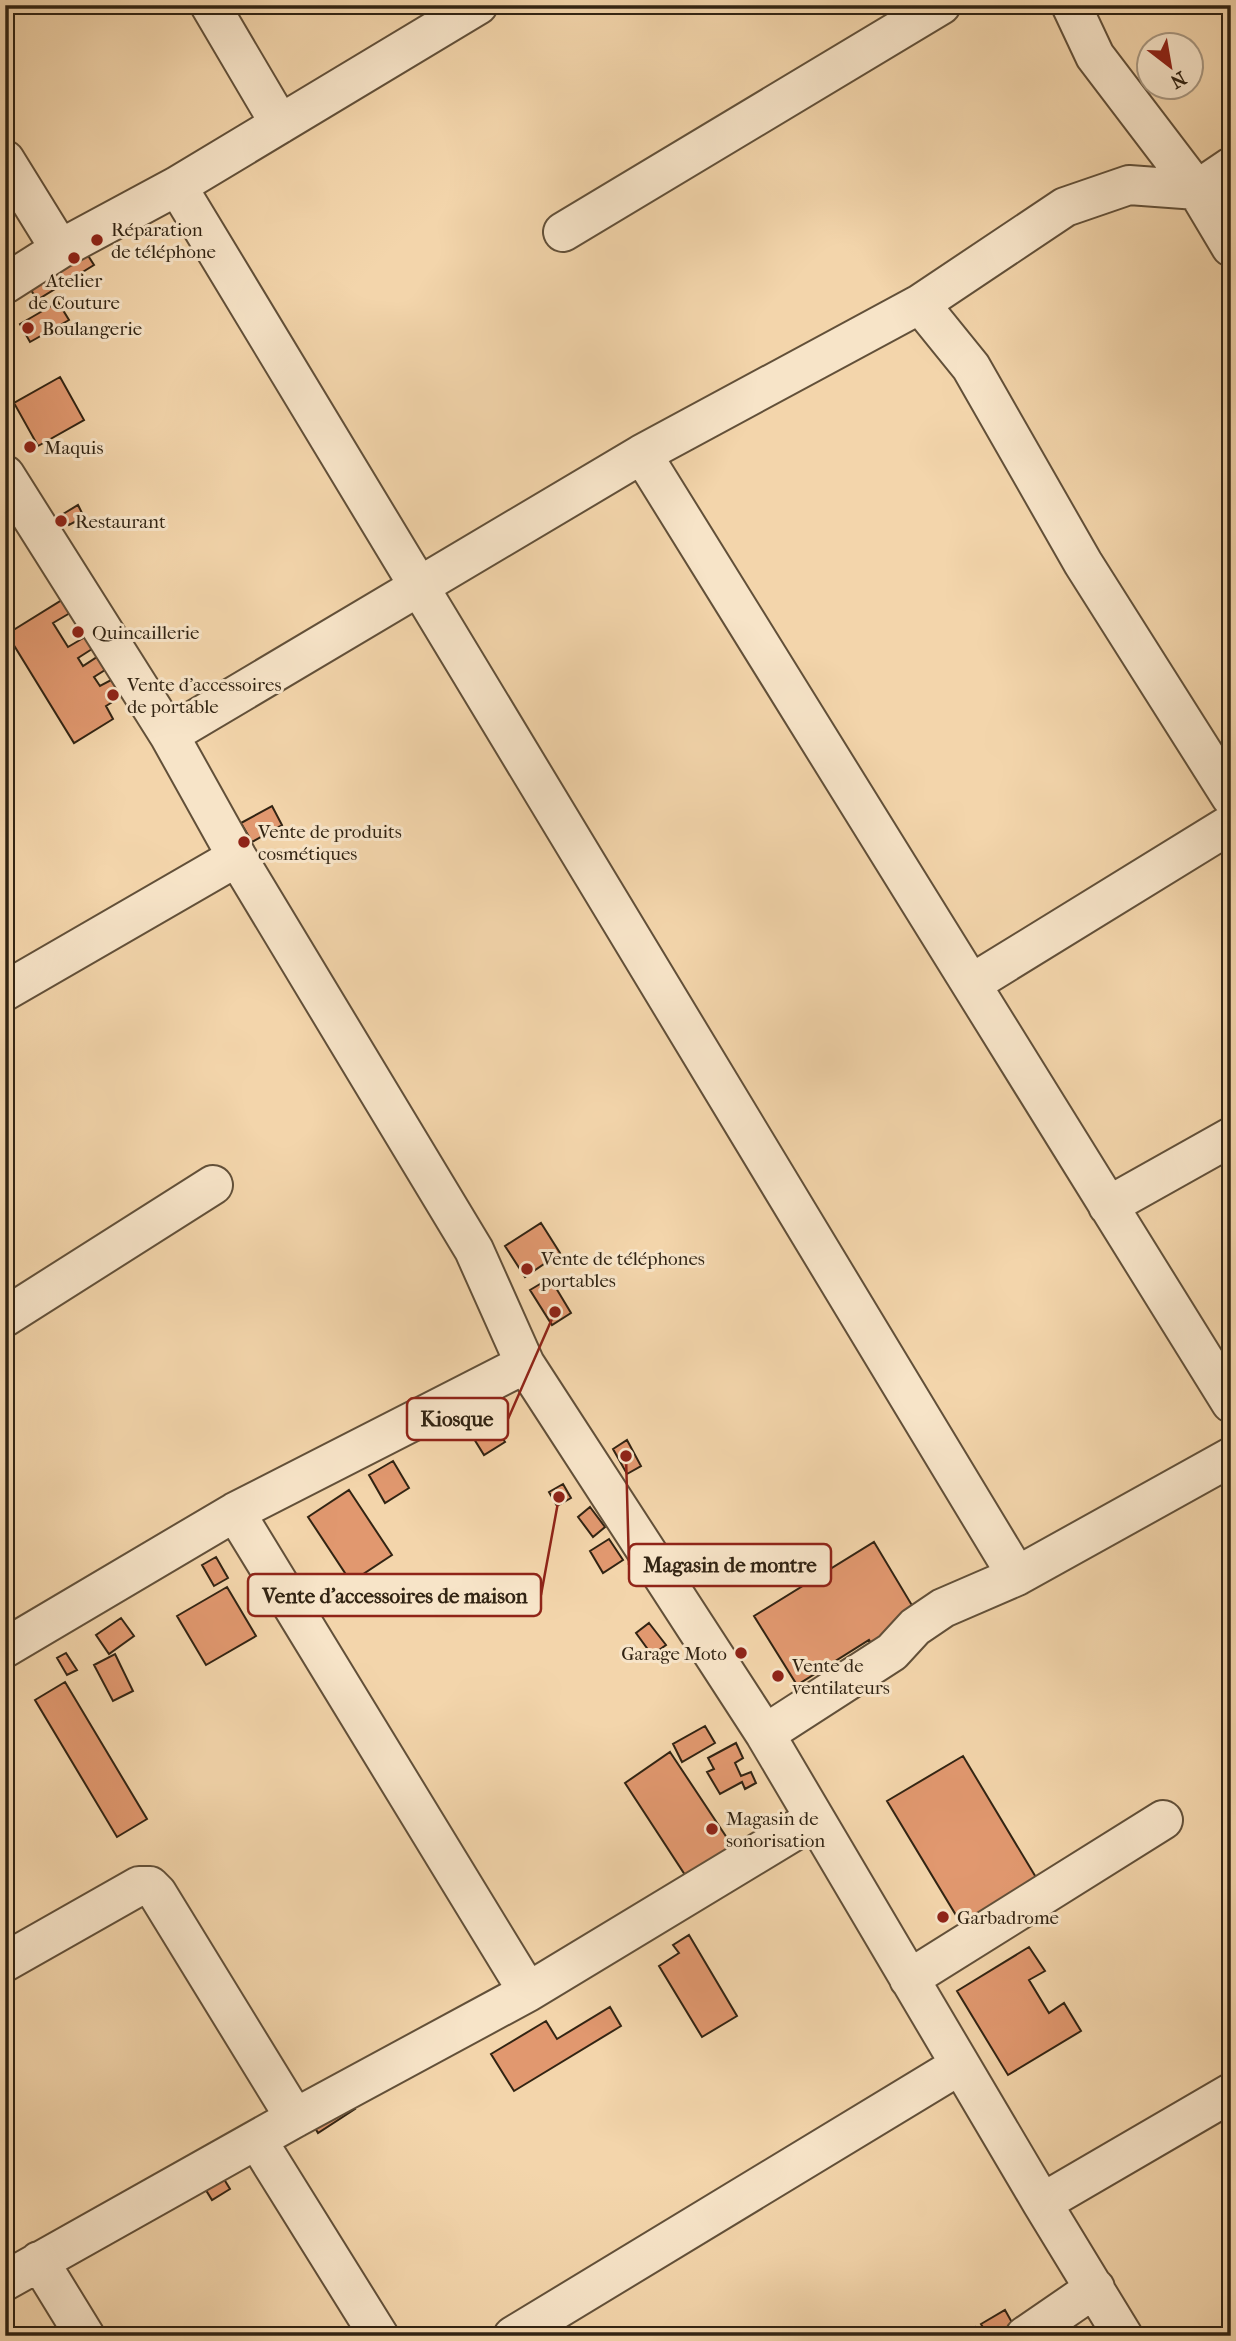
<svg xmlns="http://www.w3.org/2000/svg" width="1236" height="2341" font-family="'IM FELL French Canon',serif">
<rect width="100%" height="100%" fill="#f3d5ab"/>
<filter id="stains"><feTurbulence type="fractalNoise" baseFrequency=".00286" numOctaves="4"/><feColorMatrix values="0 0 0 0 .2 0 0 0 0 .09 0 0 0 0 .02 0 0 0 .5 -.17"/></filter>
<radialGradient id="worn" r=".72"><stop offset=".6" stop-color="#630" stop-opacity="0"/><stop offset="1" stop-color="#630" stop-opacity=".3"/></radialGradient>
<!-- building -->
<path fill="#e1986f" stroke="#322413" stroke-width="2" d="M 80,243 L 94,265 L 37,300 L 24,278 Z
M 58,302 L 69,320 L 30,342 L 20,324 Z
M 60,377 L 84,420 L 38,446 L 14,403 Z
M 78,505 L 84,517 L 69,525 L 63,514 Z
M 62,600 L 70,613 L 53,623 L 68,647 L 85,637 L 92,649 L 78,658 L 83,666 L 97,657 L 105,670 L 94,677 L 100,686 L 111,680 L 122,696 L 106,706 L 113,719 L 74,743 L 7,634 Z
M 272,806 L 282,825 L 252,842 L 241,823 Z
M 541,1223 L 560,1253 L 525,1277 L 505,1246 Z
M 550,1278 L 571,1313 L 552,1325 L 530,1290 Z
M 491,1421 L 505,1442 L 484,1455 L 471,1434 Z
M 627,1440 L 641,1466 L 627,1474 L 613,1449 Z
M 393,1461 L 409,1488 L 385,1503 L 369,1475 Z
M 563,1484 L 571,1498 L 557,1506 L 549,1492 Z
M 349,1490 L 392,1555 L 351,1582 L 308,1517 Z
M 590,1507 L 605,1527 L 593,1537 L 578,1517 Z
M 609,1539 L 623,1560 L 603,1573 L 590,1551 Z
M 874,1542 L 916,1612 L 877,1653 L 869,1640 L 797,1685 L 754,1616 Z
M 216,1557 L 228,1578 L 214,1586 L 202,1565 Z
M 227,1587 L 256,1636 L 206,1665 L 177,1616 Z
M 121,1618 L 134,1636 L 109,1654 L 96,1635 Z
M 649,1623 L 666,1645 L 652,1655 L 636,1633 Z
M 66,1653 L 77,1670 L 67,1675 L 57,1658 Z
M 115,1654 L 133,1691 L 113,1701 L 94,1665 Z
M 65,1682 L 147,1819 L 117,1837 L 35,1700 Z
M 705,1726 L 715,1743 L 682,1762 L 673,1744 Z
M 736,1743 L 743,1758 L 735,1763 L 741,1776 L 751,1772 L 756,1783 L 745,1789 L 742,1782 L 720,1794 L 707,1772 L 714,1769 L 708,1758 Z
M 670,1752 L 737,1853 L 691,1884 L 625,1783 Z
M 963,1756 L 1043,1889 L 968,1935 L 887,1801 Z
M 689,1935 L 737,2016 L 702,2037 L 659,1966 L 679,1953 L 673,1945 Z
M 1029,1947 L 1045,1971 L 1029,1980 L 1049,2013 L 1064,2003 L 1081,2031 L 1008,2075 L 957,1991 Z
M 610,2007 L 621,2026 L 514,2091 L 491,2054 L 546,2021 L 557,2039 Z
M 346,2095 L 355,2109 L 318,2133 L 310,2119 Z
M 216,2166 L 230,2189 L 212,2200 L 198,2177 Z
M 1005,2310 L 1019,2335 L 988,2336 L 981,2324 Z
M 1070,2325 L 1076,2336 L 1051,2336 Z
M 975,2327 L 980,2336 L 959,2336 Z"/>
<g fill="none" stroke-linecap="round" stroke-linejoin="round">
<!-- minor casing -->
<g stroke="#625039" stroke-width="42">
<path id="minor" d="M 210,5 L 280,124
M 1071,5 L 1095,56 L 1197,190 L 1231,247
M 5,160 L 60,249
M 177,186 L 1017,1576
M 563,232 L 941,5
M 5,284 L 60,249 L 177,186 L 478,5
M 920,304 L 971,367 L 1083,563 L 1231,797
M 642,454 L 1231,1403
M 5,475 L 169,735 L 237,857 L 474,1250 L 525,1364 L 765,1734 L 1042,2203 L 1123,2336
M 169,735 L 642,454 L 920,304 L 1065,207 L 1129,185 L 1197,190 L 1231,167
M 971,984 L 1231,824
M 5,991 L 237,857
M 1108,1206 L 1231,1137
M 5,1317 L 213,1185
M 235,1512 L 528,1992
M 5,1648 L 235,1512 L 525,1364
M 765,1734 L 892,1652 L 915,1627 L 943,1608 L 1017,1576 L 1231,1457
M 5,1962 L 139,1886 L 150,1886 L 157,1893 L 295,2118
M 909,1979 L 1163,1820
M 257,2140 L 379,2336
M 1042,2203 L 1231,2093
M 39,2261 L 85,2336
M 5,2281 L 295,2118 L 528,1992 L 814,1819
M 513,2336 L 960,2065
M 1025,2336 L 1095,2288"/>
</g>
<!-- minor -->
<use href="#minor" stroke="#f7e4c8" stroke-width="38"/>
</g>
<!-- markers -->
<g fill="#8f2418" stroke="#f7e4c8" stroke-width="2.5">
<circle cx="97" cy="240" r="7"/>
<circle cx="74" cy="258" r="7"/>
<circle cx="28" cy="328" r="7"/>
<circle cx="30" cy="447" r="7"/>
<circle cx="61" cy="521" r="7"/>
<circle cx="78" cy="632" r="7"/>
<circle cx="113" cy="695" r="7"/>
<circle cx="244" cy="842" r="7"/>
<circle cx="527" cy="1269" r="7"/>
<circle cx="741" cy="1653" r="7"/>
<circle cx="778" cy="1676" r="7"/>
<circle cx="712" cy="1829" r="7"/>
<circle cx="943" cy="1917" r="7"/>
</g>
<g text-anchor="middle" stroke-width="6" stroke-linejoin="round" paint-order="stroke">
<!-- poi labels -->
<g font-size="19" fill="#322413" stroke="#f7e4c8" text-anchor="start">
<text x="111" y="236">Réparation<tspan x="111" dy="22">de téléphone</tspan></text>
<text x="74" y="287" text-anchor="middle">Atelier<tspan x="74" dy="22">de Couture</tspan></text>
<text x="42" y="335">Boulangerie</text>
<text x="44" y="454">Maquis</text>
<text x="75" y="528">Restaurant</text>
<text x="92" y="639">Quincaillerie</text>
<text x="127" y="691">Vente d'accessoires<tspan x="127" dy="22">de portable</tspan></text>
<text x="258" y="838">Vente de produits<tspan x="258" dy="22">cosmétiques</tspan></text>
<text x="541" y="1265">Vente de téléphones<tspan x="541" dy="22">portables</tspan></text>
<text x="727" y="1660" text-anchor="end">Garage Moto</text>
<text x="792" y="1672">Vente de<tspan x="792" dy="22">ventilateurs</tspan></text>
<text x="726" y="1825">Magasin de<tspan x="726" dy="22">sonorisation</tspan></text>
<text x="957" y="1924">Garbadrome</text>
</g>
</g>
<!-- callouts -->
<path fill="none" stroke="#8f2418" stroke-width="2.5" d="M555 1312L508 1419M626 1456L629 1565M559 1497L541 1595"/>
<g fill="#8f2418" stroke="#f7e4c8" stroke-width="2.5">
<circle cx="555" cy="1312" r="7"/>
<circle cx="626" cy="1456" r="7"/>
<circle cx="559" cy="1497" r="7"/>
</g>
<g fill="#f7e4c8" stroke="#8f2418" stroke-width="2.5">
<rect x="407" y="1398" width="101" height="42" rx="7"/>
<rect x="629" y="1544" width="202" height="42" rx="7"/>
<rect x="248" y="1574" width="293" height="42" rx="7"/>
</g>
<g font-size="21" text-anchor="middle" font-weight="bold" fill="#322413">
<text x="457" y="1426">Kiosque</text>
<text x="730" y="1572">Magasin de montre</text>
<text x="395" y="1603">Vente d'accessoires de maison</text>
</g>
<!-- margin -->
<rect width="1236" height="2341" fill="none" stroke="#f3d5ab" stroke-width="28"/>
<rect x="7" y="7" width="1222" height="2327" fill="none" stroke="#322413" stroke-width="3.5"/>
<rect x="14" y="14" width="1208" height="2313" fill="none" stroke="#322413" stroke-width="2"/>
<!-- north arrow -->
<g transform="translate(1170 66) rotate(149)"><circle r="33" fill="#f7e4c8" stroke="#a89780" stroke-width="2"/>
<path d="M0-5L12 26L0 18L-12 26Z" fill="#8f2418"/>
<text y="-10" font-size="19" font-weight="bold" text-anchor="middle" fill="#322413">N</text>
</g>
<rect width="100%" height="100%" filter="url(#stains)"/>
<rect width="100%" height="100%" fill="url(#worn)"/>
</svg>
